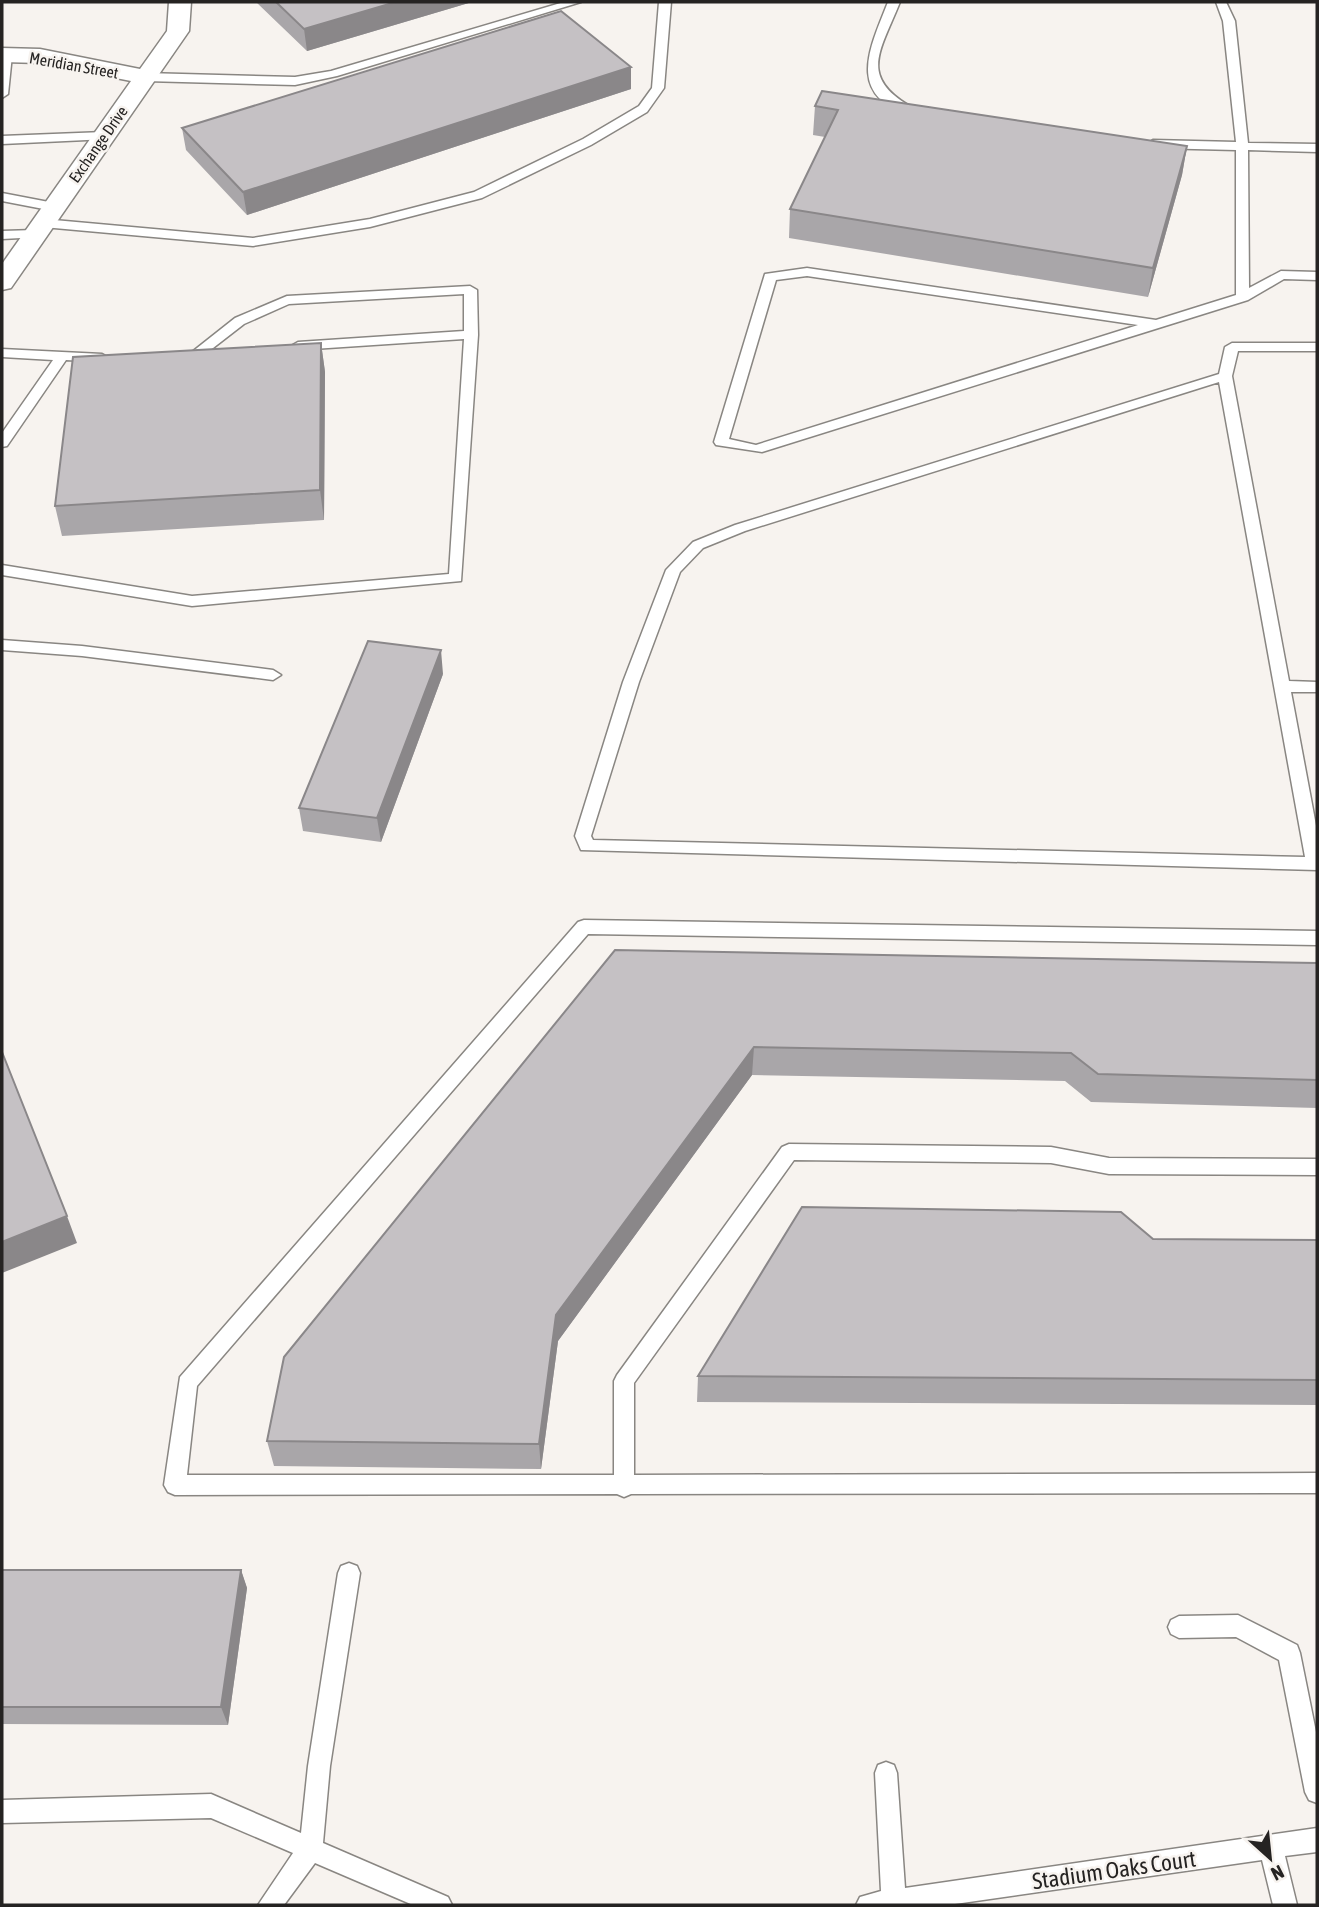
<svg xmlns="http://www.w3.org/2000/svg" width="1319" height="1907" font-family="'Asap Condensed',sans-serif">
<rect width="100%" height="100%" fill="#f7f3ef"/>
<g fill="none" stroke-linecap="round" stroke-linejoin="round">
<!-- lane casing -->
<g stroke="#898682" stroke-width="3">
<path id="lane" d="M 564,2 L 581,2 L 337,76 L 295,85 L 145,81 L 139,77 L 145,73 L 295,77 L 331,71 Z
M 659,2 L 671,2 L 664,88 L 647,112 L 591,145 L 482,198 L 370,227 L 253,246 L 43,227 L 37,223 L 43,219 L 253,238 L 370,219 L 474,192 L 583,139 L 639,106 L 652,88 Z
M 888,2 L 900,2 C 880,52 857,78 915,109 L 917,112 L 911,116 C 845,95 870,48 888,2 Z
M 1216,2 L 1226,2 L 1235,21 L 1248,143 L 1317,144 L 1317,152 L 1248,150 L 1249,288 L 1281,271 L 1317,272 L 1317,280 L 1284,279 L 1248,300 L 762,452 L 716,445 L 714,442 L 765,274 L 807,268 L 1156,320 L 1236,295 L 1236,150 L 1153,148 L 1147,144 L 1153,140 L 1236,142 L 1223,21 ZM 807,276 L 1138,325 L 756,445 L 729,439 L 776,280 Z
M 6,52 L 12,55 L 8,94 L 2,98 L 2,53 Z
M 104,132 L 110,136 L 108,139 L 2,144 L 2,136 Z
M 2,193 L 54,203 L 60,207 L 54,211 L 2,201 Z
M 35,230 L 40,231 L 40,237 L 2,239 L 2,231 Z
M 470,286 L 477,290 L 478,335 L 461,581 L 192,606 L 2,575 L 2,565 L 192,596 L 449,574 L 464,339 L 298,350 L 291,346 L 298,342 L 464,331 L 464,294 L 289,304 L 244,324 L 204,355 L 199,356 L 192,352 L 235,318 L 287,296 Z
M 1232,343 L 1317,343 L 1317,351 L 1238,351 L 1232,376 L 1289,681 L 1317,682 L 1317,692 L 1291,692 L 1317,831 L 1317,870 L 581,850 L 575,836 L 623,682 L 666,570 L 693,542 L 735,525 L 1219,374 L 1225,347 ZM 1219,382 L 1305,857 L 593,840 L 591,836 L 639,682 L 680,572 L 703,548 L 745,531 Z
M 2,349 L 102,354 L 109,358 L 102,362 L 66,360 L 7,446 L 2,447 L 2,433 L 53,360 L 2,357 Z
M 2,640 L 82,646 L 273,670 L 281,675 L 273,680 L 82,656 L 2,650 Z
M 584,920 L 1317,931 L 1317,945 L 588,934 L 197,1386 L 187,1475 L 614,1475 L 614,1381 L 617,1375 L 782,1147 L 789,1144 L 1051,1147 L 1109,1158 L 1317,1159 L 1317,1175 L 1109,1174 L 1051,1163 L 794,1160 L 634,1383 L 634,1475 L 1317,1473 L 1317,1493 L 631,1494 L 624,1497 L 617,1494 L 175,1495 L 168,1492 L 164,1485 L 180,1377 L 578,922 Z
M 349,1563 L 357,1566 L 360,1573 L 330,1766 L 323,1843 L 448,1897 L 452,1905 L 413,1905 L 315,1863 L 284,1905 L 258,1905 L 293,1853 L 211,1818 L 2,1823 L 2,1800 L 211,1794 L 301,1833 L 308,1766 L 338,1573 L 341,1566 Z
M 1238,1615 L 1297,1645 L 1300,1653 L 1317,1737 L 1317,1803 L 1309,1800 L 1305,1792 L 1279,1660 L 1236,1637 L 1179,1638 L 1171,1634 L 1168,1627 L 1171,1620 L 1179,1616 Z
M 886,1762 L 894,1765 L 897,1773 L 905,1888 L 1317,1828 L 1317,1852 L 1285,1856 L 1297,1905 L 1273,1905 L 1262,1860 L 948,1905 L 856,1905 L 860,1897 L 881,1891 L 875,1773 L 878,1765 Z"/>
</g>
<!-- street casing -->
<g stroke="#898682" stroke-width="3">
<path id="street" d="M 169,2 L 191,2 L 189,31 L 11,288 L 2,290 L 2,264 L 131,81 L 40,63 L 2,62 L 2,48 L 40,49 L 140,69 L 167,31 Z"/>
</g>
<!-- lane -->
<use href="#lane" fill="#fff" fill-rule="evenodd"/>
<!-- street -->
<use href="#street" fill="#fff" fill-rule="evenodd"/>
</g>
<!-- wall -->
<path fill="#a9a6a9" d="M 256,2 L 472,2 L 307,51 Z
M 631,67 L 631,89 L 247,215 L 186,150 L 182,128 Z
M 815,106 L 1187,146 L 1182,175 L 1148,297 L 789,238 L 790,209 L 825,137 L 813,135 Z
M 321,343 L 325,372 L 324,520 L 62,536 L 55,506 Z
M 443,674 L 381,842 L 303,831 L 299,808 Z
M 615,950 L 1317,963 L 1317,1108 L 1091,1102 L 1065,1081 L 752,1075 L 558,1341 L 541,1469 L 274,1466 L 267,1441 Z
M 1153,1239 L 1317,1240 L 1317,1405 L 697,1402 L 698,1376 Z
M 2,1570 L 241,1570 L 247,1588 L 228,1725 L 2,1724 Z"/>
<!-- shaded-wall -->
<path fill="#8a8789" d="M 396,2 L 472,2 L 307,51 L 304,29 Z
M 631,67 L 631,89 L 247,215 L 243,192 Z
M 1187,146 L 1182,175 L 1148,297 L 1153,268 Z
M 321,343 L 325,372 L 324,520 L 320,490 Z
M 441,650 L 443,674 L 381,842 L 377,818 Z
M 754,1047 L 752,1075 L 558,1341 L 541,1469 L 539,1444 L 556,1315 Z
M 67,1216 L 77,1243 L 2,1273 L 2,1242 Z
M 241,1570 L 247,1588 L 228,1725 L 221,1707 Z"/>
<!-- building -->
<path fill="#c5c1c4" stroke="#8a8789" stroke-width="2" d="M 276,2 L 396,2 L 304,29 Z
M 561,11 L 631,67 L 243,192 L 182,128 Z
M 822,91 L 1187,146 L 1153,268 L 790,209 L 838,110 L 815,106 Z
M 321,343 L 320,490 L 55,506 L 73,357 Z
M 368,641 L 441,650 L 377,818 L 299,808 Z
M 615,950 L 1317,963 L 1317,1080 L 1098,1074 L 1071,1053 L 754,1047 L 556,1315 L 539,1444 L 267,1441 L 284,1357 Z
M 2,1052 L 67,1216 L 2,1242 Z
M 802,1207 L 1121,1212 L 1153,1239 L 1317,1240 L 1317,1380 L 698,1376 Z
M 2,1570 L 241,1570 L 221,1707 L 2,1707 Z"/>
<g text-anchor="middle" stroke-width="5" stroke-linejoin="round" paint-order="stroke">
<!-- far-street labels -->
<g font-size="16" fill="#252322" stroke="#f7f3ef">
<text transform="translate(74 65) rotate(10)" y="6">Meridian Street</text>
<text transform="translate(98 144) rotate(-55)" y="6">Exchange Drive</text>
</g>
<!-- near-street labels -->
<g font-size="23" fill="#252322" stroke="#f7f3ef">
<text transform="translate(1114 1870) rotate(-8)" y="8">Stadium Oaks Court</text>
</g>
</g>
<!-- border -->
<rect width="1319" height="1907" fill="none" stroke="#252322" stroke-width="7"/>
<!-- north arrow -->
<g transform="translate(1270 1858) rotate(153)" stroke="#f7f3ef" stroke-width="5" paint-order="stroke">
<path d="M0-5L12 26L0 18L-12 26Z" fill="#252322"/>
<text y="-10" font-size="19" font-weight="bold" text-anchor="middle" fill="#252322">N</text>
</g>
</svg>
